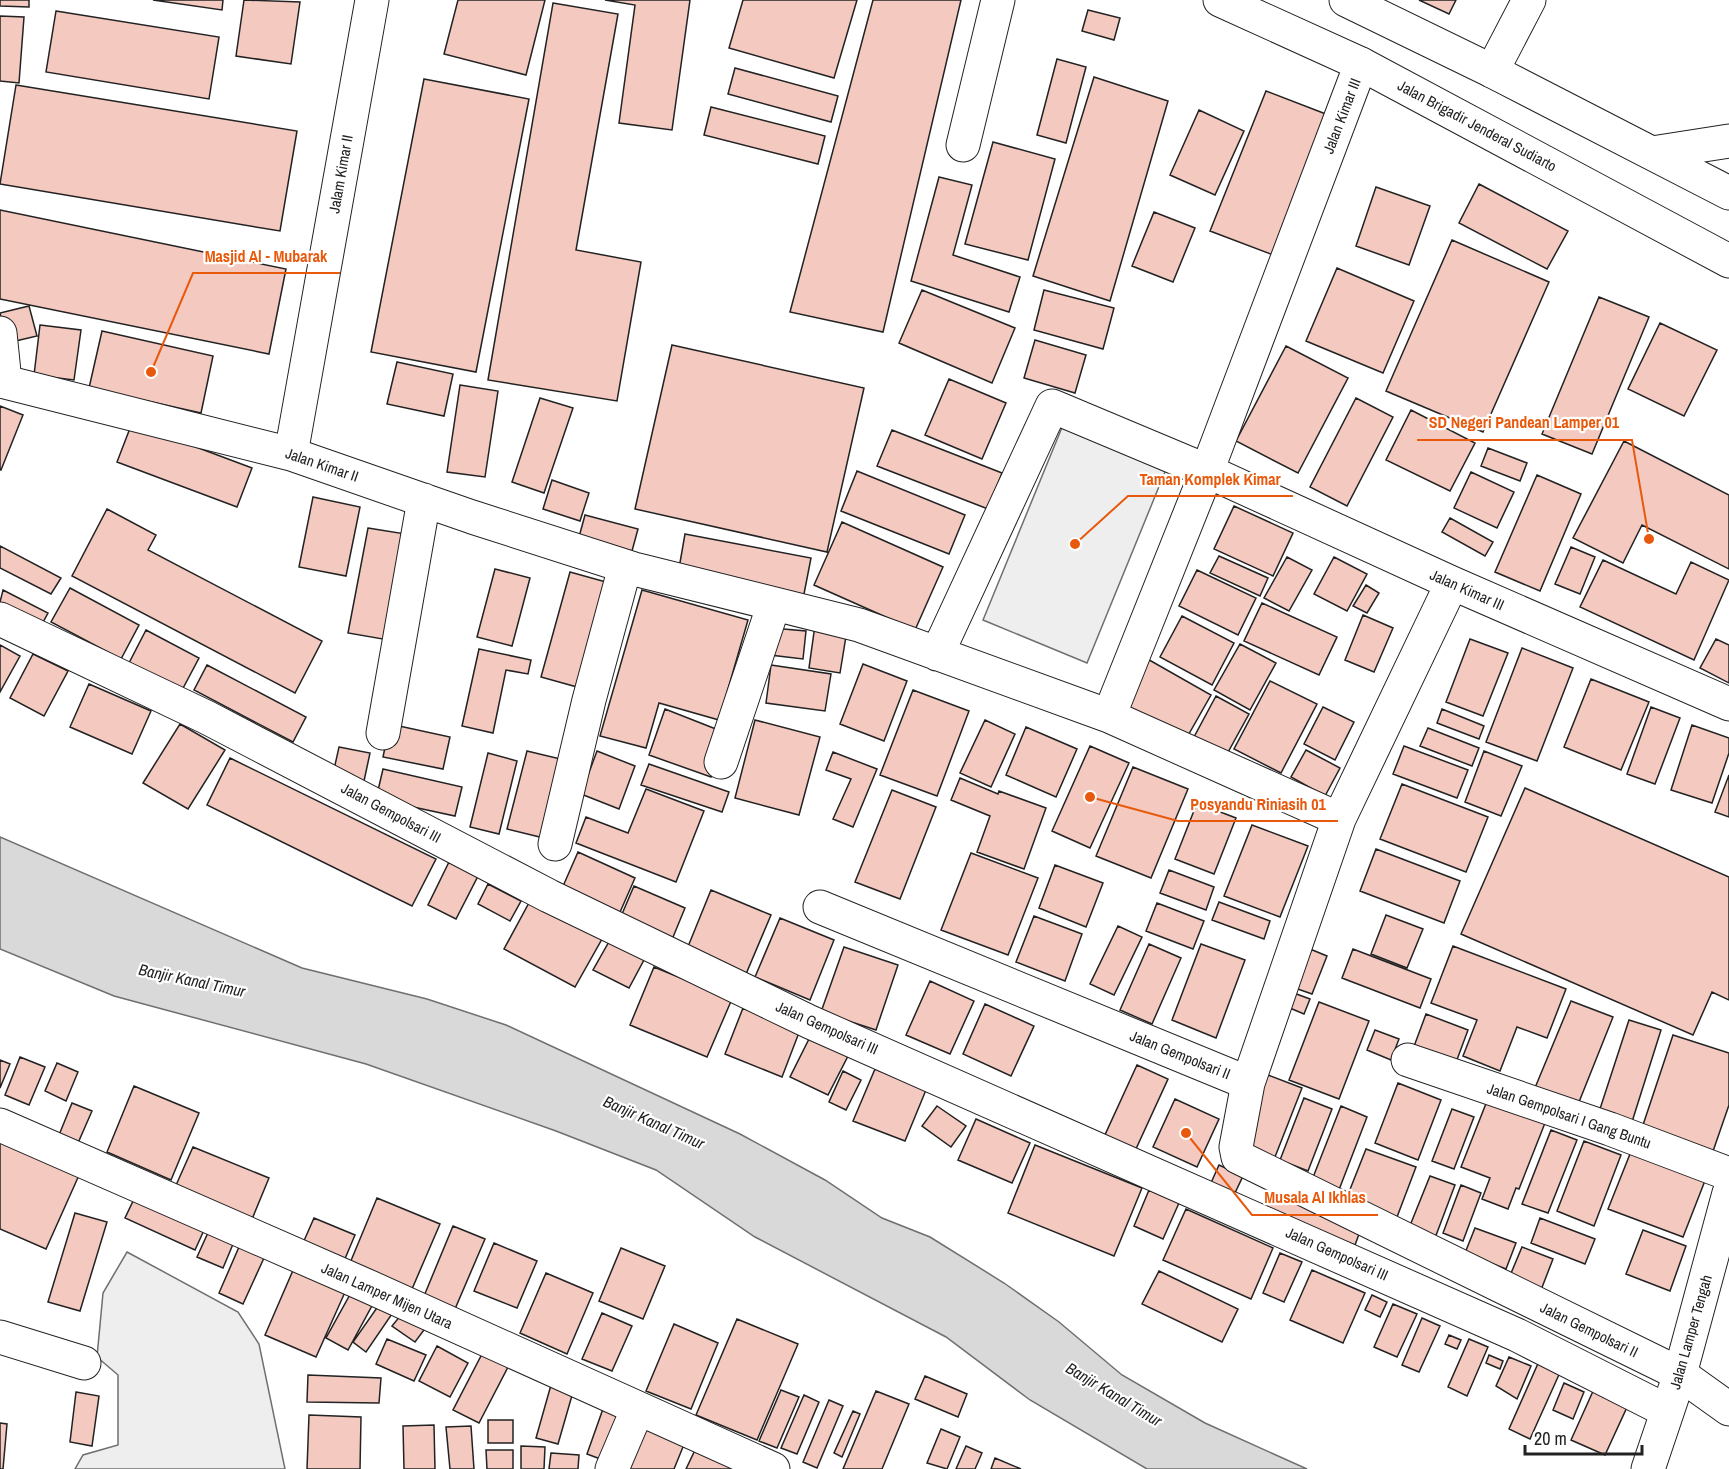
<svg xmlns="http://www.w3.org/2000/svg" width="1729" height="1469" font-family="'Archivo Narrow',sans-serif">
<rect width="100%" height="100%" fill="#fff"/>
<!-- green -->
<path fill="#eee" stroke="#6f6f6f" stroke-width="1.5" d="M 1063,425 L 1167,467 L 1087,663 L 983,620 Z
M 127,1252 L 238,1312 L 259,1344 L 285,1469 L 75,1469 L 83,1455 L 118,1445 L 118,1375 L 97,1357 L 103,1293 Z"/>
<!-- water -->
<path fill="#d9d9d9" stroke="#6f6f6f" stroke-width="1.5" d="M 0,837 L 302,968 L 427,999 L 506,1025 L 740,1134 L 825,1180 L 882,1218 L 930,1237 L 1004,1283 L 1059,1322 L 1122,1375 L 1205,1423 L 1307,1469 L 1147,1469 L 1030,1400 L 946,1337 L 755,1237 L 656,1170 L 556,1131 L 366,1064 L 114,996 L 0,949 Z"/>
<!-- building -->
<path fill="#f3c9c0" stroke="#222" stroke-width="1.5" d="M 0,0 L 29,0 L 29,7 L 0,6 Z
M 153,0 L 223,0 L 222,10 Z
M 244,0 L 300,2 L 291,64 L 236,56 Z
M 458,0 L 545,0 L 526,75 L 444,54 Z
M 605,0 L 690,0 L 672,130 L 619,123 L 635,5 Z
M 743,0 L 857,0 L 834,78 L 729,48 Z
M 873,0 L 961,0 L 883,332 L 790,312 Z
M 1419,0 L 1456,0 L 1449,14 Z
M 553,3 L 618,14 L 576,250 L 641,262 L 617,401 L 488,380 Z
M 1088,10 L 1120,18 L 1114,40 L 1082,31 Z
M 56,11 L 219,37 L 209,99 L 46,72 Z
M 0,16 L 24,17 L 19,83 L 0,81 Z
M 1057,59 L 1086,67 L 1066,143 L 1037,135 Z
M 735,68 L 838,96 L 831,122 L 728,94 Z
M 1094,77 L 1168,101 L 1110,301 L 1033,276 Z
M 424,79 L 529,99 L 476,372 L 371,352 Z
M 16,85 L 297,131 L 280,231 L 0,184 Z
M 1266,91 L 1331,116 L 1276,256 L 1210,231 Z
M 711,107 L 825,136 L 818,164 L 704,135 Z
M 1199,110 L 1244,131 L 1215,195 L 1170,175 Z
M 993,142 L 1055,159 L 1028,260 L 965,244 Z
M 939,177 L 972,185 L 953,255 L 1020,277 L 1009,312 L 911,281 Z
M 1479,184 L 1568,231 L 1547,269 L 1459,223 Z
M 1376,187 L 1430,206 L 1409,265 L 1356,246 Z
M 0,210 L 286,269 L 269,354 L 0,299 Z
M 1154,212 L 1195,228 L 1173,282 L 1132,266 Z
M 1452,240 L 1549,282 L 1483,432 L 1386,391 Z
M 1337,268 L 1414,301 L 1383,373 L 1306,341 Z
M 922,290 L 1015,328 L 992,383 L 899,343 Z
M 1044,290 L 1114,308 L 1103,349 L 1034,330 Z
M 1599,297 L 1649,317 L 1592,454 L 1542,434 Z
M 29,306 L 37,336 L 7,343 L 0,313 Z
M 1660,323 L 1717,350 L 1684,416 L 1628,389 Z
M 40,325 L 81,330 L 74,380 L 34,375 Z
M 102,331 L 213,356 L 201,413 L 89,388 Z
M 1035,340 L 1086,355 L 1075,393 L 1024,378 Z
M 672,345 L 864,388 L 827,552 L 635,509 Z
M 1286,346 L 1348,378 L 1298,473 L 1236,441 Z
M 397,362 L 453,374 L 444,416 L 387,404 Z
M 949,379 L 1006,403 L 982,459 L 925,435 Z
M 460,385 L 498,391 L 485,477 L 447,472 Z
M 540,398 L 573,408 L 544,493 L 512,482 Z
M 1356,398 L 1393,417 L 1347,506 L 1310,487 Z
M 0,406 L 23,415 L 1,470 L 0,470 Z
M 1411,410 L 1475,443 L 1450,491 L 1386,460 Z
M 132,423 L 252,468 L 237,507 L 117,462 Z
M 892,430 L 1002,473 L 988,509 L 877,466 Z
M 1624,441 L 1729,495 L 1729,569 L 1642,525 L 1623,563 L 1573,538 Z
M 1488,448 L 1527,463 L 1520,481 L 1481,466 Z
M 857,471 L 965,515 L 949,554 L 841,511 Z
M 1471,472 L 1514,492 L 1497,528 L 1454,508 Z
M 1537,475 L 1581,494 L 1540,591 L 1495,572 Z
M 552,480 L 589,493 L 580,521 L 543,509 Z
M 313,497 L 360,507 L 346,576 L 299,567 Z
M 1234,506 L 1293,533 L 1273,576 L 1214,549 Z
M 107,509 L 156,535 L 148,550 L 322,641 L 295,693 L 72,576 Z
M 585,515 L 638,529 L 629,562 L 576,548 Z
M 1450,518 L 1493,542 L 1485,556 L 1442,532 Z
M 842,522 L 943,567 L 915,630 L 814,585 Z
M 368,528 L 412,535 L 394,641 L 348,633 Z
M 685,534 L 811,558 L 803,599 L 678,574 Z
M 0,546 L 61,578 L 51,594 L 0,568 Z
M 1571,547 L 1595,557 L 1580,594 L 1555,584 Z
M 1219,556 L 1268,578 L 1260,596 L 1210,573 Z
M 1287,557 L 1312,570 L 1289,611 L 1264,598 Z
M 1334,557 L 1367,574 L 1347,611 L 1314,594 Z
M 1603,560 L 1676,594 L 1691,562 L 1729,580 L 1694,660 L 1580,607 Z
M 495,569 L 530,578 L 512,646 L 477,637 Z
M 1197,570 L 1256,598 L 1238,635 L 1179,606 Z
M 570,572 L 606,582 L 577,687 L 541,677 Z
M 1366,585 L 1379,593 L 1367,613 L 1353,606 Z
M 70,588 L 139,625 L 121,659 L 51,622 Z
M 3,590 L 48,613 L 42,624 L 0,602 Z
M 642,590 L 748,620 L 719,720 L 659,703 L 646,748 L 600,736 Z
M 1262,603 L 1337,637 L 1319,675 L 1244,641 Z
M 1363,615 L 1393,628 L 1374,672 L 1345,660 Z
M 1182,616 L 1234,643 L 1212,685 L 1160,657 Z
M 815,625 L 847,630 L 840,673 L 809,668 Z
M 772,628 L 806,631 L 803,659 L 770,655 Z
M 146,630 L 199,658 L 181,692 L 128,665 Z
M 1470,639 L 1508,653 L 1483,716 L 1446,702 Z
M 1716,639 L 1729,645 L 1729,683 L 1700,668 Z
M 1240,644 L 1276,663 L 1250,710 L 1214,690 Z
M 0,645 L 20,656 L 0,692 Z
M 1522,648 L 1573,668 L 1537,761 L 1486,742 Z
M 479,649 L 531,660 L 528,674 L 506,670 L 493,733 L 462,726 Z
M 33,654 L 68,671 L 44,716 L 10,698 Z
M 1144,657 L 1211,695 L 1186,739 L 1119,702 Z
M 863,664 L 907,681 L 884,741 L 840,724 Z
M 207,665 L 306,717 L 293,742 L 194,690 Z
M 771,665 L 831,674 L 825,711 L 766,703 Z
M 1591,679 L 1649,702 L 1621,770 L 1564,747 Z
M 1270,681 L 1317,704 L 1281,773 L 1234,749 Z
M 89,684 L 151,711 L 132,754 L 70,727 Z
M 913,690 L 969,711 L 937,796 L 880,775 Z
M 1216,696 L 1249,714 L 1227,754 L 1194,737 Z
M 1323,707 L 1354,722 L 1335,760 L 1304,744 Z
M 1651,707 L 1680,718 L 1655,784 L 1627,774 Z
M 665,709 L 726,733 L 711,777 L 649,755 Z
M 1442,709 L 1484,726 L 1479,739 L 1437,723 Z
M 755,720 L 820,737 L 799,815 L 735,798 Z
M 985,720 L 1015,734 L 991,787 L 960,773 Z
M 180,724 L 225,750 L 188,809 L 143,783 Z
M 390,724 L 450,737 L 443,769 L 383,757 Z
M 1692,725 L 1729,738 L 1729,753 L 1712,803 L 1671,790 Z
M 1026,727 L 1077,749 L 1056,797 L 1006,775 Z
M 1428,728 L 1479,748 L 1472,766 L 1420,746 Z
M 1090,746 L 1129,763 L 1090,848 L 1052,831 Z
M 1404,746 L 1468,770 L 1457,798 L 1393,774 Z
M 339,747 L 370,753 L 364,781 L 333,774 Z
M 1306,750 L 1340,768 L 1325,796 L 1291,777 Z
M 527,751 L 573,762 L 552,840 L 507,829 Z
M 597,751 L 635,766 L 619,809 L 581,794 Z
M 1484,751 L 1522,766 L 1501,816 L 1465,802 Z
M 833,752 L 877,769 L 853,827 L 833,819 L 851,779 L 826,770 Z
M 488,753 L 517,761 L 499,834 L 470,827 Z
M 230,758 L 436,859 L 412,906 L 207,805 Z
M 649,764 L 729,792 L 722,812 L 641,785 Z
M 1133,767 L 1188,789 L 1151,878 L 1096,856 Z
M 383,769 L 462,787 L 455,816 L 376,799 Z
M 1729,775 L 1729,817 L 1715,812 Z
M 960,778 L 998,794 L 999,791 L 1046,808 L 1024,869 L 977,852 L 990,816 L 951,800 Z
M 1402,784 L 1488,817 L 1466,872 L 1380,839 Z
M 1525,788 L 1729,877 L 1729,1000 L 1712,992 L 1693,1035 L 1461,934 Z
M 646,789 L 704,811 L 676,882 L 576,843 L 586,817 L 628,833 Z
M 892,790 L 936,807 L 900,899 L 855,882 Z
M 1197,803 L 1236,818 L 1214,874 L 1175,859 Z
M 1252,825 L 1308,846 L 1280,917 L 1224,896 Z
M 1376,849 L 1460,881 L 1444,923 L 1360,891 Z
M 578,852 L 635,878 L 617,919 L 560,893 Z
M 971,853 L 1038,878 L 1008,955 L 941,930 Z
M 449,862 L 478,876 L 456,919 L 428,905 Z
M 1055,865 L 1103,883 L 1086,927 L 1039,908 Z
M 1169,870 L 1214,887 L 1206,910 L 1160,893 Z
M 488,884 L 521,901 L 510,921 L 478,904 Z
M 634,886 L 685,908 L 671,942 L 619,921 Z
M 711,890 L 771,915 L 746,974 L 687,949 Z
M 530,901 L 602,939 L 575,987 L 504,949 Z
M 1219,902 L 1270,921 L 1264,939 L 1212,920 Z
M 1157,903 L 1204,921 L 1193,949 L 1146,931 Z
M 1386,915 L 1423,929 L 1407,968 L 1371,954 Z
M 1034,916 L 1082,934 L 1065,981 L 1016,962 Z
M 780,918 L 834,940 L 810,1000 L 755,977 Z
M 1118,926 L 1142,937 L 1114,995 L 1090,984 Z
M 610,940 L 645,958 L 629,988 L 593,970 Z
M 1149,944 L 1181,958 L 1152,1024 L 1120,1010 Z
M 1201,944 L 1245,960 L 1216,1038 L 1172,1020 Z
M 1453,946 L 1566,989 L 1547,1038 L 1517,1027 L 1500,1071 L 1463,1056 L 1477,1020 L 1431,1003 Z
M 844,947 L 898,965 L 876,1030 L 821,1012 Z
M 1310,949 L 1327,956 L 1312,994 L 1295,988 Z
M 1353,949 L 1431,979 L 1420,1008 L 1342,978 Z
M 654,967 L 732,999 L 707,1057 L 630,1025 Z
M 930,981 L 974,1001 L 950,1054 L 906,1035 Z
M 1291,992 L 1310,999 L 1304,1014 L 1285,1006 Z
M 1571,1001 L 1613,1017 L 1575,1112 L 1532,1095 Z
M 1319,1002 L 1369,1021 L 1339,1099 L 1289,1080 Z
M 985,1004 L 1034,1026 L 1011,1076 L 963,1054 Z
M 743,1008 L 800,1030 L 782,1077 L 725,1054 Z
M 1426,1014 L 1468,1030 L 1455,1065 L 1413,1049 Z
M 1629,1020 L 1661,1030 L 1631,1125 L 1598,1115 Z
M 1375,1030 L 1399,1039 L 1391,1060 L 1367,1050 Z
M 1673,1035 L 1729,1053 L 1729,1105 L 1711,1157 L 1640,1134 Z
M 810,1037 L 848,1056 L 828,1095 L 790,1077 Z
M 20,1057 L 45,1067 L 29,1105 L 5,1095 Z
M 0,1060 L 10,1064 L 0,1088 Z
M 57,1063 L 78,1072 L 66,1101 L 45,1091 Z
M 1137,1065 L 1168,1079 L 1135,1151 L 1104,1137 Z
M 875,1069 L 926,1090 L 905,1141 L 853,1121 Z
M 843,1071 L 861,1080 L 846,1110 L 829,1102 Z
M 1268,1075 L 1302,1088 L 1273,1162 L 1239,1149 Z
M 1398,1083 L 1441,1100 L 1418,1160 L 1375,1143 Z
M 134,1086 L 199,1113 L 171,1180 L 107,1152 Z
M 1304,1098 L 1332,1109 L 1308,1171 L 1280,1160 Z
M 1175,1099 L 1219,1119 L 1197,1167 L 1153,1147 Z
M 1487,1101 L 1545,1123 L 1519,1189 L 1516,1188 L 1508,1209 L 1482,1199 L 1490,1178 L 1461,1167 Z
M 72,1103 L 92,1111 L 78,1143 L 59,1135 Z
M 937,1106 L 966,1126 L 951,1147 L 922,1126 Z
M 1341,1106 L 1367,1117 L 1337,1195 L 1310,1185 Z
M 1452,1109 L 1474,1117 L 1454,1169 L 1432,1161 Z
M 976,1119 L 1030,1143 L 1012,1183 L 958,1160 Z
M 1551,1130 L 1577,1140 L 1548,1213 L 1522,1204 Z
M 0,1140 L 80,1173 L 46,1249 L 0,1229 Z
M 1584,1141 L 1621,1155 L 1594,1226 L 1557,1211 Z
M 1634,1144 L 1708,1173 L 1683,1237 L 1608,1209 Z
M 1035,1145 L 1142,1188 L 1114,1256 L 1008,1213 Z
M 193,1147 L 269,1178 L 250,1224 L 173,1192 Z
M 1366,1149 L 1416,1167 L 1397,1217 L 1347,1197 Z
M 1219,1165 L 1243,1176 L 1234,1195 L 1210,1185 Z
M 1430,1176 L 1455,1185 L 1435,1238 L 1409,1228 Z
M 1461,1185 L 1481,1193 L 1463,1241 L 1443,1233 Z
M 1149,1190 L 1179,1203 L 1163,1239 L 1134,1226 Z
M 1270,1193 L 1362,1226 L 1355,1245 L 1263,1212 Z
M 135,1197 L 205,1228 L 195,1250 L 125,1218 Z
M 377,1198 L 440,1224 L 412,1289 L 350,1263 Z
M 1186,1209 L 1273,1248 L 1251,1299 L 1163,1260 Z
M 75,1213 L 107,1222 L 80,1311 L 48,1302 Z
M 314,1218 L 355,1235 L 344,1261 L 303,1243 Z
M 1540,1218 L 1595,1239 L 1585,1264 L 1531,1243 Z
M 211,1226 L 236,1237 L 223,1268 L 197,1257 Z
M 453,1226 L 485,1239 L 455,1309 L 424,1296 Z
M 1475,1228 L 1516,1243 L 1506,1269 L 1465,1253 Z
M 1643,1230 L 1686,1246 L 1670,1291 L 1626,1274 Z
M 494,1243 L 537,1261 L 517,1308 L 474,1291 Z
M 239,1247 L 264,1258 L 243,1304 L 219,1293 Z
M 1522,1247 L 1553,1259 L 1541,1290 L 1509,1278 Z
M 621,1248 L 665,1266 L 643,1319 L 599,1301 Z
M 1280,1253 L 1302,1262 L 1284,1302 L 1263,1293 Z
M 294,1268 L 346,1290 L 316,1357 L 265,1335 Z
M 1312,1270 L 1365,1293 L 1343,1343 L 1290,1320 Z
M 1159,1271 L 1238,1309 L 1222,1342 L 1142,1304 Z
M 546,1273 L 593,1293 L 567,1354 L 520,1333 Z
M 352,1291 L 374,1302 L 348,1350 L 326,1338 Z
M 1372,1295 L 1387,1302 L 1380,1317 L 1365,1310 Z
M 381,1302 L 394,1311 L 366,1352 L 353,1342 Z
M 1393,1304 L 1417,1314 L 1397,1357 L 1374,1347 Z
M 405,1310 L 427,1326 L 415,1342 L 392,1326 Z
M 602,1313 L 632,1326 L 612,1371 L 582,1359 Z
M 1422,1318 L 1440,1326 L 1419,1372 L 1402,1365 Z
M 737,1319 L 798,1344 L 757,1440 L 696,1415 Z
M 674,1324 L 718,1343 L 691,1409 L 646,1391 Z
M 1449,1335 L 1461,1340 L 1457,1349 L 1445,1344 Z
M 387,1339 L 426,1355 L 414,1381 L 376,1364 Z
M 1469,1339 L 1488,1347 L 1467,1396 L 1448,1387 Z
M 437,1346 L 468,1363 L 450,1397 L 419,1381 Z
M 482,1354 L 508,1367 L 479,1423 L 453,1410 Z
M 1489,1355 L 1503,1361 L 1500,1369 L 1486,1363 Z
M 1509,1357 L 1531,1366 L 1517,1399 L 1496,1386 Z
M 1540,1359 L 1562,1368 L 1530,1439 L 1509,1429 Z
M 308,1375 L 381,1378 L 379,1403 L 307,1402 Z
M 925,1376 L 967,1394 L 958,1417 L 915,1399 Z
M 1564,1383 L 1584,1392 L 1573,1419 L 1553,1410 Z
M 551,1385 L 573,1392 L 558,1444 L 536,1438 Z
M 1594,1389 L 1628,1405 L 1605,1455 L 1571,1440 Z
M 781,1390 L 799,1397 L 777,1448 L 759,1441 Z
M 876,1391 L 909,1404 L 882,1469 L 843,1469 Z
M 76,1392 L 99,1396 L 92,1446 L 70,1442 Z
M 804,1395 L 819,1402 L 797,1454 L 781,1448 Z
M 829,1400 L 843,1406 L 817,1468 L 803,1462 Z
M 604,1406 L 628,1414 L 611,1463 L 587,1454 Z
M 853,1411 L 860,1414 L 842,1457 L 834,1453 Z
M 309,1415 L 361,1417 L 360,1469 L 307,1469 Z
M 488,1420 L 513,1420 L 513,1443 L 488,1443 Z
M 0,1423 L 7,1424 L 3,1469 L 0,1469 Z
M 641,1424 L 685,1442 L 674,1469 L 627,1469 Z
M 434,1425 L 435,1469 L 404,1469 L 403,1426 Z
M 471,1426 L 474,1469 L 450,1469 L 446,1427 Z
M 941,1429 L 960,1437 L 947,1469 L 927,1463 Z
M 521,1446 L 545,1447 L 544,1469 L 521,1469 Z
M 966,1446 L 982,1453 L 975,1469 L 956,1469 Z
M 696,1448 L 732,1464 L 730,1469 L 686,1469 Z
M 486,1450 L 513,1450 L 513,1469 L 487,1469 Z
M 551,1453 L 579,1455 L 578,1469 L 549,1469 Z
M 995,1458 L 1021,1469 L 991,1469 Z"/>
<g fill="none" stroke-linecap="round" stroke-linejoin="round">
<!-- minor casing -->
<g stroke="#222" stroke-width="35">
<path id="minor" d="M 1492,71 L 1529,0
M 963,145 L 998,0
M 0,333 L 5,382 L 291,454 L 472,517 L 634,569 L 859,625 L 1109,716 L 1339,819
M 291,454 L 372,0
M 1452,583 L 1339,819 L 1248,1083 L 1236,1147 L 1238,1157 L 1680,1374 L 1729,1409
M 0,619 L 206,717 L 549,896 L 810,1022 L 1517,1335 L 1667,1411
M 937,654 L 1052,406 L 1207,471 L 1452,583 L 1729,704
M 1109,716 L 1207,471 L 1361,64
M 383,733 L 424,500
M 721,762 L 774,604
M 555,844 L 589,700 L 625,567
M 820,907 L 1248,1083
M 1408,1060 L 1610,1129 L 1729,1174
M 0,1125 L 363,1284 L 773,1469
M 0,1337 L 84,1363
M 612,1469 L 638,1408"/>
</g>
<!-- major casing -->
<g stroke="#222" stroke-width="35">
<path id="major" d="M 1220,0 L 1361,64 L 1729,261
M 1346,0 L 1492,71 L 1729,193
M 1652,153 L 1729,141
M 1648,1469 L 1680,1374 L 1729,1193"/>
</g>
<!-- minor -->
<use href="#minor" stroke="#fff" stroke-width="33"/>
<!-- major -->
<use href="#major" stroke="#fff" stroke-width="33"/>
</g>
<g text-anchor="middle" stroke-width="4.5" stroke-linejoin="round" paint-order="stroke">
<!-- street labels -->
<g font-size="15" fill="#222" stroke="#fff">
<text transform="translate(1342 116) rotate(-69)" y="5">Jalan Kimar III</text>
<text transform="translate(1477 126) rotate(28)" y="5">Jalan Brigadir Jenderal Sudiarto</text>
<text transform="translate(341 174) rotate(-80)" y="5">Jalam Kimar II</text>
<text transform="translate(322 465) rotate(19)" y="5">Jalan Kimar II</text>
<text transform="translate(1467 590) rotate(24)" y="5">Jalan Kimar III</text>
<text transform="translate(391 813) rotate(28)" y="5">Jalan Gempolsari III</text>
<text transform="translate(827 1028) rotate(24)" y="5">Jalan Gempolsari III</text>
<text transform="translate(1180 1055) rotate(22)" y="5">Jalan Gempolsari II</text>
<text transform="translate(1569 1116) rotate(19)" y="5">Jalan Gempolsari I Gang Buntu</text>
<text transform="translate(1337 1254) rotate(24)" y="5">Jalan Gempolsari III</text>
<text transform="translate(387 1296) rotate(24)" y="5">Jalan Lamper Mijen Utara</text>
<text transform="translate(1589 1330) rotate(26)" y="5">Jalan Gempolsari II</text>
<text transform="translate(1691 1332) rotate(-74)" y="5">Jalan Lamper Tengah</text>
</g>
<!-- water labels -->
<g font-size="16" font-style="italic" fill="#222" stroke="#fff">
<text transform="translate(192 980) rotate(12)" y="6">Banjir Kanal Timur</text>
<text transform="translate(654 1122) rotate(24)" y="6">Banjir Kanal Timur</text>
<text transform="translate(1114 1394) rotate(31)" y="6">Banjir Kanal Timur</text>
</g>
</g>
<!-- callouts -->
<path fill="none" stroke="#e8590c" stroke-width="2" d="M151 372L193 273H340M1649 539L1632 440H1417M1075 544L1128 496H1293M1090 797L1178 821H1338M1186 1133L1252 1215H1378"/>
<g fill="#e8590c" stroke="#fff" stroke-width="2">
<circle cx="151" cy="372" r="6"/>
<circle cx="1649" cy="539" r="6"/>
<circle cx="1075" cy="544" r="6"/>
<circle cx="1090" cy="797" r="6"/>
<circle cx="1186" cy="1133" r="6"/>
</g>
<g font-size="16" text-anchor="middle" font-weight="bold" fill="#e8590c" stroke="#fff" stroke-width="4.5" stroke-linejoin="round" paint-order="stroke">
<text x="266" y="262">Masjid Al - Mubarak</text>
<text x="1524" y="428">SD Negeri Pandean Lamper 01</text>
<text x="1210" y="485">Taman Komplek Kimar</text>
<text x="1258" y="810">Posyandu Riniasih 01</text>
<text x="1315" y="1203">Musala Al Ikhlas</text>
</g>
<!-- scale -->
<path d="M1525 1445v9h117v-9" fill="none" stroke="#222222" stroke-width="3"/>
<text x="1534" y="1445" font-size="18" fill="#222222" stroke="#ffffff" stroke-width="4.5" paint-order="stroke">20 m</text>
</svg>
